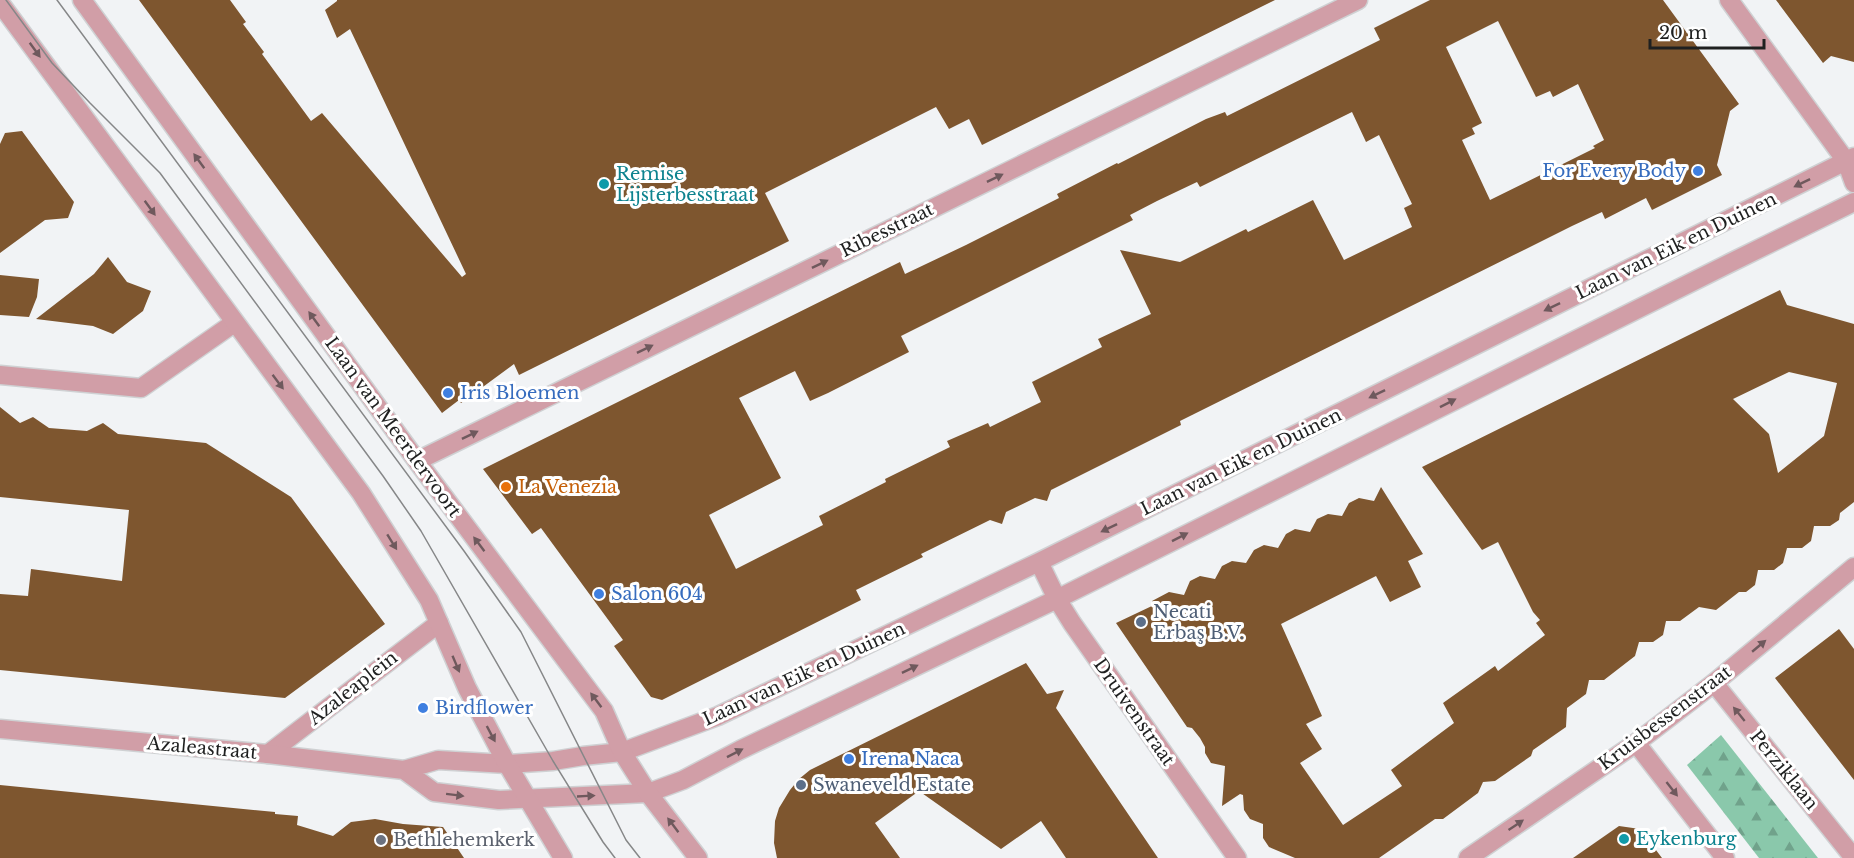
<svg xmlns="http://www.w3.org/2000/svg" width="1854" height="858" font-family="'Libre Baskerville',serif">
<defs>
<pattern id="forest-firs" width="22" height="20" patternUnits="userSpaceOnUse" patternTransform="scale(1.5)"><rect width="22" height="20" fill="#8ac8ab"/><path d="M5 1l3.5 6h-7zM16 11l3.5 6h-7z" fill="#70a28b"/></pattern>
</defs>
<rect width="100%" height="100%" fill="#f1f3f5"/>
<!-- forest -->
<path fill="url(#forest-firs)" d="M 1721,735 L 1818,858 L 1759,858 L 1687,765 Z"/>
<!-- building -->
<path fill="#7e562f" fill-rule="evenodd" d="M 139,0 L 230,0 L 246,22 L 243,24 L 264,52 L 262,54 L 311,121 L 322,113 L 462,277 L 466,274 L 350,29 L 337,38 L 325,10 L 337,1 L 337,0 L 1275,0 L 982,145 L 969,119 L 949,129 L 936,107 L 765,193 L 789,241 L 519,375 L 514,364 L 461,403 L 459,400 L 442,413 Z
M 1430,0 L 1663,0 L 1739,104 L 1730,111 L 1717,165 L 1722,175 L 1652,210 L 1646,198 L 1605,219 L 1602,212 L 1572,226 L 1180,421 L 1181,425 L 1051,490 L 1047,501 L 1035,498 L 1006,512 L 1002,524 L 990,520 L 921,554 L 923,557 L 856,590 L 861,600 L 662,700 L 651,697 L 614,646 L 623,640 L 541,528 L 532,534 L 483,469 L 900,262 L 905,274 L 966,245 L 1059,198 L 1057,194 L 1117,163 L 1118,164 L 1206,119 L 1225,112 L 1227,116 L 1380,40 L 1374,28 ZM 1498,21 L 1536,97 L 1550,91 L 1553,97 L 1578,84 L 1604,140 L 1593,146 L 1595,148 L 1490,200 L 1462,140 L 1475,134 L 1472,128 L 1482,123 L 1446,47 ZM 1352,112 L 1366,142 L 1379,135 L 1412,204 L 1404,208 L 1412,227 L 1344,260 L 1313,200 L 1248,232 L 1246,229 L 1180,262 L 1120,250 L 1151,314 L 1098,339 L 1102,347 L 1032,382 L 1041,402 L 990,427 L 988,423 L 947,441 L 950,447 L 885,479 L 886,482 L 819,516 L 823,525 L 736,569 L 709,515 L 781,478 L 739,398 L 795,371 L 810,401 L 828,393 L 909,352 L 901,336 L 1133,220 L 1130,215 L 1157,201 L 1197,182 L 1200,187 Z
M 1776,0 L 1854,0 L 1854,62 L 1831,56 L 1823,63 Z
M 22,131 L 74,202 L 68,218 L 45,220 L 0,253 L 0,144 L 5,133 Z
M 108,257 L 127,282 L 151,291 L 143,311 L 113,334 L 93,326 L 36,319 L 94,274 Z
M 0,275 L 39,279 L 37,297 L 29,317 L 0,315 Z
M 1780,290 L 1787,305 L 1854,324 L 1854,502 L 1840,513 L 1839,520 L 1830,526 L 1814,526 L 1811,541 L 1802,548 L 1787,548 L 1783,563 L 1774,570 L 1758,570 L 1755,585 L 1746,592 L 1739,592 L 1716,610 L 1699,607 L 1680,621 L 1666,621 L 1663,635 L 1653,642 L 1639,642 L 1635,656 L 1604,680 L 1589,680 L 1586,694 L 1567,708 L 1566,727 L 1533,750 L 1531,756 L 1495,781 L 1483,782 L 1478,793 L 1443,819 L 1435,819 L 1379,858 L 1295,858 L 1269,847 L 1263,838 L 1263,824 L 1250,819 L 1244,810 L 1243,795 L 1240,794 L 1222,806 L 1225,766 L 1211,763 L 1205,753 L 1205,747 L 1200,738 L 1192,728 L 1187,727 L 1116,623 L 1154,605 L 1152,601 L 1169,592 L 1184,595 L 1190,581 L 1200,576 L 1215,579 L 1222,566 L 1232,561 L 1246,563 L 1254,550 L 1264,545 L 1278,548 L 1286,534 L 1295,529 L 1310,532 L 1317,519 L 1328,514 L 1342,516 L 1349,503 L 1359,498 L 1374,501 L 1381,487 L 1423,554 L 1408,561 L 1421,587 L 1390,602 L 1376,576 L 1281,624 L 1322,716 L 1306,724 L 1322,749 L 1300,763 L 1343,825 L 1402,786 L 1391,770 L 1454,723 L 1443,703 L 1495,666 L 1498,671 L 1545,635 L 1536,623 L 1540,620 L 1533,612 L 1498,542 L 1482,550 L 1422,467 ZM 1789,372 L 1837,383 L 1824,436 L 1778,473 L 1769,434 L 1733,399 Z
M 0,407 L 20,423 L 33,417 L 49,428 L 87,431 L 103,423 L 118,434 L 206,443 L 291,497 L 385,624 L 285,698 L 0,670 L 0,594 L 28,596 L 31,569 L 122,581 L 129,510 L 0,497 Z
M 1839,629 L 1854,649 L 1854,780 L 1775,678 Z
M 1026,663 L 1047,694 L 1064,690 L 1056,708 L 1158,858 L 1066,858 L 1041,821 L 1001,849 L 919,791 L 875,823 L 900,858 L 777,858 L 774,843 L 775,821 L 779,808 L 790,790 L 799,779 L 810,770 Z
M 0,785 L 275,812 L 275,814 L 298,816 L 297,825 L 333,836 L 351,822 L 375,819 L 403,824 L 443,827 L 464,858 L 0,858 Z
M 1619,826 L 1640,829 L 1662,858 L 1573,858 Z"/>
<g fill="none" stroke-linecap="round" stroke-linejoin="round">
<!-- service casing -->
<g stroke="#cfd1d3" stroke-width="21">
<path id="service" d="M 268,754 L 439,623"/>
</g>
<!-- minor casing -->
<g stroke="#cfd1d3" stroke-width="21">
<path id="minor" d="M 1729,0 L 1846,161 L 1854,183
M 0,375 L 141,388 L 234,323
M 417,461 L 1358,0
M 1039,562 L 1057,599 L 1072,623 L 1237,858
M 1714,683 L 1854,858
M 0,729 L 268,754 L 404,770 L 438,760 L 507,764 L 553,761 L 583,756 L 622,752 L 718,716 L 1039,562 L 1854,157
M 1636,743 L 1725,858
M 404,770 L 434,792 L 499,800 L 648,793 L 683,780 L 740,750 L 1057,599 L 1730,263 L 1854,202
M 1468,858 L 1636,743 L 1714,683 L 1854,567"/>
</g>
<!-- tertiary casing -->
<g stroke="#cfd1d3" stroke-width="21">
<path id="tertiary" d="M 82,0 L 417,461 L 604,711 L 622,752 L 648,793 L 698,858
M 0,3 L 361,493 L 429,600 L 467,688 L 507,764 L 563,858"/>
</g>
<!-- service -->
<use href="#service" stroke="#d19ea7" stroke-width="18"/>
<!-- minor -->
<use href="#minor" stroke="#d19ea7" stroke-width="18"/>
<!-- tertiary -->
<use href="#tertiary" stroke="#d19ea7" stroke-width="18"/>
<!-- tram -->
<path stroke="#868788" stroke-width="1.5" d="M 6,0 L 52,63 L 90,103 L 160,173 L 383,476 L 421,531 L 553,761 L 603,842 L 615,858
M 57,0 L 464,551 L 521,632 L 626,840 L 640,858"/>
</g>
<!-- one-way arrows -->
<defs><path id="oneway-solid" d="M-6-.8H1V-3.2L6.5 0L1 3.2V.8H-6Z" transform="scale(1.5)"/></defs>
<g fill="#6f595d">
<use href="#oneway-solid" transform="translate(35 50) rotate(54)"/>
<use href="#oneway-solid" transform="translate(199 161) rotate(-126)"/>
<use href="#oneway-solid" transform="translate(995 178) rotate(-26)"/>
<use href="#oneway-solid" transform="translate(1802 183) rotate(154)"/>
<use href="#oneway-solid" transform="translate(150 208) rotate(54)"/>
<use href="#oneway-solid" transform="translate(820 264) rotate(-26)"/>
<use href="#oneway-solid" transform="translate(1552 307) rotate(154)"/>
<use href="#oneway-solid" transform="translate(314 319) rotate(-126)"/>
<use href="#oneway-solid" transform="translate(645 349) rotate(-26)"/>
<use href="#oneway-solid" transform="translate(278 382) rotate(53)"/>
<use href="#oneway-solid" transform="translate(1377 394) rotate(154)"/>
<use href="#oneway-solid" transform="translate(1448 403) rotate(-27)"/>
<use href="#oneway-solid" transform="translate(470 435) rotate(-26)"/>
<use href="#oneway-solid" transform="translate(1109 528) rotate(154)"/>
<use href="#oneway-solid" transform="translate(1180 537) rotate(-27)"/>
<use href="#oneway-solid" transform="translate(392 542) rotate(58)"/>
<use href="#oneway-solid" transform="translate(479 544) rotate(-127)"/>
<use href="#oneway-solid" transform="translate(1759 646) rotate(-40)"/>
<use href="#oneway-solid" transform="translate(456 664) rotate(67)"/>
<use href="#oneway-solid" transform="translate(910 669) rotate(-26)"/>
<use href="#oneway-solid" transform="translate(596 700) rotate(-127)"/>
<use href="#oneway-solid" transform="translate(1739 714) rotate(-129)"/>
<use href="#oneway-solid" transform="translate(491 734) rotate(62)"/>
<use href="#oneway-solid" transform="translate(735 753) rotate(-27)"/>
<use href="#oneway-solid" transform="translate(1672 789) rotate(52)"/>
<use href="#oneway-solid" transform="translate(455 795) rotate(7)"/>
<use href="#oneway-solid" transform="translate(586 796) rotate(-3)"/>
<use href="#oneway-solid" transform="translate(673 825) rotate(-127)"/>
<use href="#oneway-solid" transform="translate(1516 825) rotate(-34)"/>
</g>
<!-- markers -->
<g fill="#3f7fe0" stroke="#fff" stroke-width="2">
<circle cx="1698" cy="171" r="6"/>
<circle cx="448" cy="393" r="6"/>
<circle cx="599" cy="594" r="6"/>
<circle cx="423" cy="708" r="6"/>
<circle cx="849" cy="759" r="6"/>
</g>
<g fill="#0f9aa8" stroke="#fff" stroke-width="2">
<circle cx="604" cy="184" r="6"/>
<circle cx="1624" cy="839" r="6"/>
</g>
<circle fill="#e8710a" stroke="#fff" stroke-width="2" cx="506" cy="487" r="6"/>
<g fill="#5c6f8a" stroke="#fff" stroke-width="2">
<circle cx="1141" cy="622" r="6"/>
<circle cx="801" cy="785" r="6"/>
</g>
<circle fill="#6b7280" stroke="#fff" stroke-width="2" cx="381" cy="840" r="6"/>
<g text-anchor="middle" stroke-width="6" stroke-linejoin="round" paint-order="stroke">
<!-- shop labels -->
<g font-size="18" fill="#366cbe" stroke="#fff" text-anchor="start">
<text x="1686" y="177" text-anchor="end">For Every Body</text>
<text x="460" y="399">Iris Bloemen</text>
<text x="611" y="600">Salon 604</text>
<text x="435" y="714">Birdflower</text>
<text x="861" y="765">Irena Naca</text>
</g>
<!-- culture labels -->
<g font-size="18" fill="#0d838f" stroke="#fff" text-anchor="start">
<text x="616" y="180">Remise<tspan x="616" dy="21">Lijsterbesstraat</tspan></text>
<text x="1636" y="845">Eykenburg</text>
</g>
<!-- street labels -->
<g font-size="18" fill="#1f2020" stroke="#fff">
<text transform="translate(887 230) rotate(-26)" y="6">Ribesstraat</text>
<text transform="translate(1676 246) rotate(-26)" y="6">Laan van Eik en Duinen</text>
<text transform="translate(393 427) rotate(54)" y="6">Laan van Meerdervoort</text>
<text transform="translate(1241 462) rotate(-26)" y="6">Laan van Eik en Duinen</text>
<text transform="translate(804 674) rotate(-25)" y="6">Laan van Eik en Duinen</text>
<text transform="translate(353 688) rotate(-38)" y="6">Azaleaplein</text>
<text transform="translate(1134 712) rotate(55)" y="6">Druivenstraat</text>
<text transform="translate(1665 718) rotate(-37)" y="6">Kruisbessenstraat</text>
<text transform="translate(202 748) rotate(5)" y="6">Azaleastraat</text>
<text transform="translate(1784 770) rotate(51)" y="6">Perziklaan</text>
</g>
<!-- food labels -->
<g font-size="18" fill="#c56008" stroke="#fff" text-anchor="start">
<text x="518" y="493">La Venezia</text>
</g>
<!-- service labels -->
<g font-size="18" fill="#4e5e75" stroke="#fff" text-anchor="start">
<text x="1153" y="618">Necati<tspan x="1153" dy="21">Erbaş B.V.</tspan></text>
<text x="813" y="791">Swaneveld Estate</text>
</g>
<!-- worship labels -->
<g font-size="18" fill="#5b616d" stroke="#fff" text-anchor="start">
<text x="393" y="846">Bethlehemkerk</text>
</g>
</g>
<!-- scale -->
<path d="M1650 39v9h114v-9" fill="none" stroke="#1f2020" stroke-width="3"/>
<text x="1659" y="39" font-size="18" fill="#1f2020" stroke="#ffffff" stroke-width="4.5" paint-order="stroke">20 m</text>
</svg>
